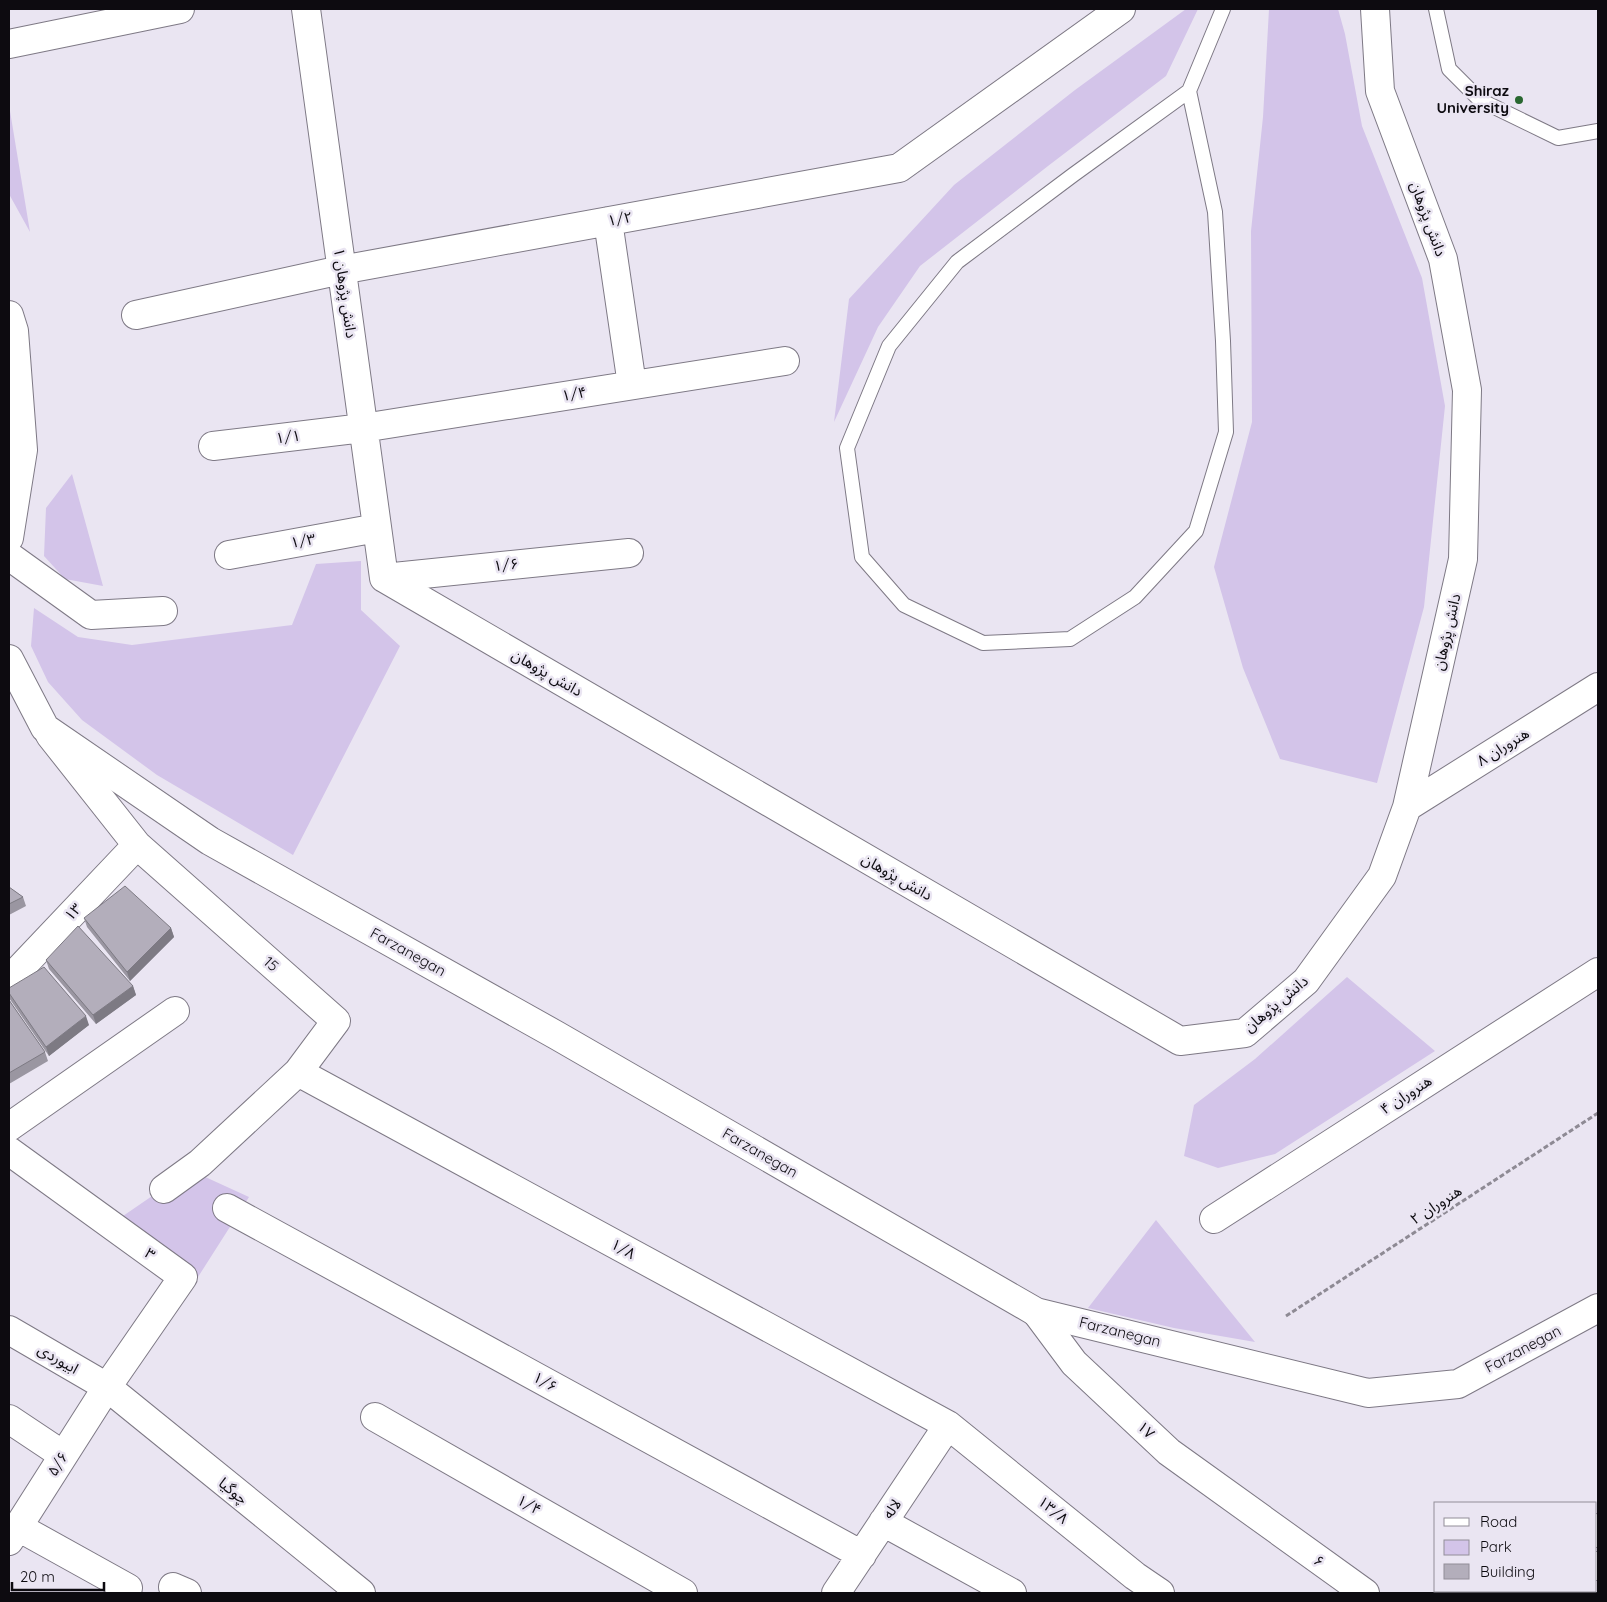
<svg xmlns="http://www.w3.org/2000/svg" width="1607" height="1602" font-family="Quicksand,'Noto Sans Arabic',sans-serif">
<rect width="100%" height="100%" fill="#eae5f2"/>
<!-- green -->
<path fill="#d3c4e9" d="M 1186,9 L 1198,9 L 1166,76 L 1048,166 L 920,266 L 878,327 L 834,422 L 849,299 L 954,185 L 1075,90 Z
M 1269,9 L 1338,9 L 1345,34 L 1362,126 L 1422,278 L 1445,406 L 1424,607 L 1377,783 L 1280,759 L 1243,668 L 1214,567 L 1252,422 L 1251,231 L 1263,117 Z
M 9,105 L 30,232 L 9,194 Z
M 72,474 L 103,586 L 65,579 L 44,556 L 46,508 Z
M 361,561 L 361,610 L 400,646 L 293,855 L 157,775 L 82,720 L 48,682 L 31,646 L 34,608 L 78,637 L 132,645 L 292,625 L 316,564 Z
M 1347,977 L 1435,1051 L 1275,1154 L 1218,1168 L 1184,1156 L 1194,1105 L 1255,1059 Z
M 190,1170 L 249,1197 L 198,1277 L 123,1216 Z
M 1156,1220 L 1255,1342 L 1174,1328 L 1088,1308 Z"/>
<g fill="none" stroke-linecap="round" stroke-linejoin="round">
<!-- service casing -->
<g stroke="#7e7985" stroke-width="16">
<path id="service" d="M 1436,9 L 1449,69 L 1480,100 L 1558,138 L 1598,131
M 1189,91 L 1215,212 L 1223,341 L 1226,432 L 1196,531 L 1135,597 L 1070,639 L 983,643 L 904,605 L 862,557 L 847,448 L 889,346 L 957,262 L 1073,175 L 1189,91 L 1223,9"/>
</g>
<!-- minor casing -->
<g stroke="#7e7985" stroke-width="30">
<path id="minor" d="M 306,9 L 384,578
M 9,44 L 180,9
M 608,221 L 632,385
M 136,315 L 341,270 L 899,168 L 1121,9
M 213,446 L 363,428 L 785,361
M 229,555 L 377,528
M 9,556 L 91,615 L 163,611
M 384,578 L 1180,1041 L 1245,1033 L 1306,981 L 1382,876 L 1407,807 L 1463,559 L 1467,390 L 1443,259 L 1380,91 L 1375,9
M 384,578 L 629,553
M 50,735 L 137,845 L 336,1021 L 298,1072 L 200,1163 L 164,1189
M 1407,807 L 1598,687
M 9,980 L 137,845
M 298,1072 L 948,1425 L 1135,1576 L 1160,1593
M 9,1127 L 175,1011
M 9,1151 L 183,1277 L 107,1387 L 9,1541
M 227,1208 L 862,1555
M 1214,1219 L 1598,972
M 1036,1312 L 1074,1363 L 1169,1452 L 1365,1593
M 9,1330 L 107,1387 L 361,1593
M 375,1417 L 683,1593
M 9,1419 L 63,1455
M 883,1522 L 1012,1593
M 18,1527 L 128,1588
M 1596,1533 L 1598,1528
M 1596,1566 L 1598,1566
M 173,1587 L 187,1593
M 836,1593 L 948,1425
M 1565,1593 L 1567,1591"/>
</g>
<!-- tertiary casing -->
<g stroke="#7e7985" stroke-width="30">
<path id="tertiary" d="M 9,315 L 14,331 L 23,450 L 9,538
M 9,659 L 45,728 L 210,841 L 556,1035 L 1036,1312 L 1368,1393 L 1458,1384 L 1598,1308"/>
</g>
<!-- path -->
<path stroke="#8e8a94" stroke-width="3" stroke-dasharray="5 2.5" stroke-linecap="butt" d="M 1286,1316 L 1598,1113"/>
<!-- service -->
<use href="#service" stroke="#fff" stroke-width="14"/>
<!-- minor -->
<use href="#minor" stroke="#fff" stroke-width="28"/>
<!-- tertiary -->
<use href="#tertiary" stroke="#fff" stroke-width="28"/>
</g>
<!-- wall -->
<path fill="#9a96a1" d="M 9,887 L 23,897 L 26,906 L 9,915 Z
M 84,918 L 171,928 L 174,937 L 130,981 L 87,927 Z
M 46,960 L 133,986 L 136,995 L 96,1024 L 49,969 Z
M 9,988 L 89,1025 L 49,1056 L 9,998 Z
M 9,1000 L 45,1052 L 48,1061 L 9,1084 Z"/>
<!-- shaded-wall -->
<path fill="#7d7a83" d="M 171,928 L 174,937 L 130,981 L 127,972 Z
M 133,986 L 136,995 L 96,1024 L 93,1015 Z
M 86,1016 L 89,1025 L 49,1056 L 46,1047 Z"/>
<!-- building -->
<path fill="#b3aebb" stroke="#7d7a83" d="M 125,886 L 171,928 L 127,972 L 84,918 Z
M 9,887 L 23,897 L 9,904 Z
M 78,926 L 133,986 L 93,1015 L 46,960 Z
M 44,967 L 86,1016 L 46,1047 L 9,993 L 9,988 Z
M 9,1000 L 45,1052 L 9,1073 Z"/>
<!-- markers -->
<circle fill="#296730" stroke="#eae5f2" stroke-width="2" cx="1519" cy="100" r="5"/>
<g text-anchor="middle" stroke-width="5" stroke-linejoin="round" paint-order="stroke">
<!-- poi labels -->
<g font-size="15" font-weight="bold" fill="#0d0b10" stroke="#eae5f2" text-anchor="end">
<text x="1509" y="96">Shiraz<tspan x="1509" dy="17">University</tspan></text>
</g>
<!-- street labels -->
<g font-size="15" fill="#0d0b10" stroke="#eae5f2">
<text transform="translate(620 219) rotate(-10)" y="5">۱/۲</text>
<text transform="translate(1428 219) rotate(70)" y="5">دانش پژوهان</text>
<text transform="translate(345 293) rotate(82)" y="5">دانش پژوهان ۱</text>
<text transform="translate(574 394) rotate(-9)" y="5">۱/۴</text>
<text transform="translate(288 437) rotate(-7)" y="5">۱/۱</text>
<text transform="translate(303 541) rotate(-10)" y="5">۱/۳</text>
<text transform="translate(506 565) rotate(-6)" y="5">۱/۶</text>
<text transform="translate(1447 632) rotate(-77)" y="5">دانش پژوهان</text>
<text transform="translate(547 673) rotate(30)" y="5">دانش پژوهان</text>
<text transform="translate(1503 747) rotate(-32)" y="5">هنروران ۸</text>
<text transform="translate(897 877) rotate(30)" y="5">دانش پژوهان</text>
<text transform="translate(73 912) rotate(-46)" y="5">۱۳</text>
<text transform="translate(408 952) rotate(29)" y="5">Farzanegan</text>
<text transform="translate(271 964) rotate(42)" y="5">15</text>
<text transform="translate(1276 1004) rotate(-40)" y="5">دانش پژوهان</text>
<text transform="translate(1406 1095) rotate(-33)" y="5">هنروران ۴</text>
<text transform="translate(760 1153) rotate(30)" y="5">Farzanegan</text>
<text transform="translate(1436 1205) rotate(-33)" y="5">هنروران ۲</text>
<text transform="translate(623 1249) rotate(29)" y="5">۱/۸</text>
<text transform="translate(150 1254) rotate(36)" y="5">۳</text>
<text transform="translate(1120 1332) rotate(14)" y="5">Farzanegan</text>
<text transform="translate(1523 1349) rotate(-28)" y="5">Farzanegan</text>
<text transform="translate(58 1359) rotate(30)" y="5">ابیوردی</text>
<text transform="translate(545 1382) rotate(29)" y="5">۱/۶</text>
<text transform="translate(1146 1430) rotate(43)" y="5">۱۷</text>
<text transform="translate(58 1464) rotate(-58)" y="5">۵/۶</text>
<text transform="translate(233 1491) rotate(39)" y="5">چوگیا</text>
<text transform="translate(529 1505) rotate(30)" y="5">۱/۴</text>
<text transform="translate(892 1509) rotate(-56)" y="5">لاله</text>
<text transform="translate(1053 1510) rotate(39)" y="5">۱۳/۸</text>
<text transform="translate(1319 1561) rotate(35)" y="5">۶</text>
</g>
</g>
<!-- border -->
<rect width="1607" height="1602" fill="none" stroke="#0d0b10" stroke-width="20"/>
<!-- legend -->
<rect x="1434" y="1502" width="162" height="90" fill="#eae5f2" stroke="#928e98"/>
<rect x="1444" y="1518" width="25" height="8" fill="#ffffff" stroke="#928e98"/>
<text x="1480" y="1527" font-size="15" fill="#0d0b10">Road</text>
<rect x="1444" y="1540" width="25" height="15" fill="#d3c4e9" stroke="#928e98"/>
<text x="1480" y="1552" font-size="15" fill="#0d0b10">Park</text>
<rect x="1444" y="1564" width="25" height="15" fill="#b3aebb" stroke="#928e98"/>
<text x="1480" y="1577" font-size="15" fill="#0d0b10">Building</text>
<!-- scale -->
<path d="M12 1582v8h92v-8" fill="none" stroke="#0d0b10" stroke-width="2.5"/>
<text x="20" y="1582" font-size="15" fill="#0d0b10" stroke="#eae5f2" stroke-width="4" paint-order="stroke">20 m</text>
</svg>
